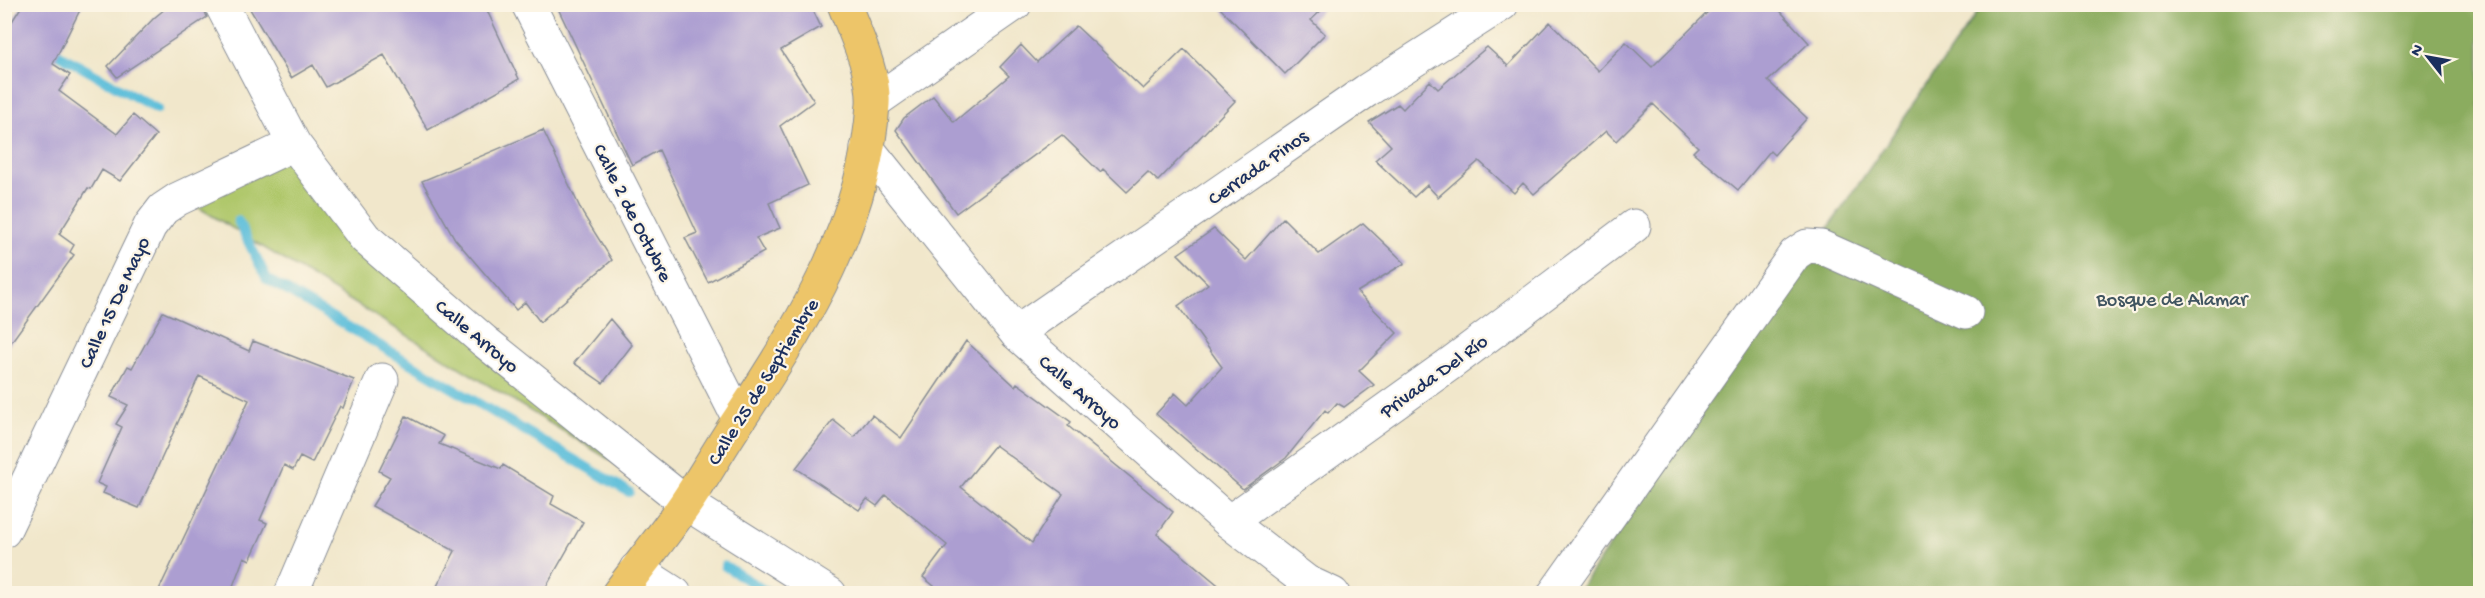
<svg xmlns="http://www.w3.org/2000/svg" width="2485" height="598" font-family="'Gochi Hand',sans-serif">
<rect width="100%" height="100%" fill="#fcf5e5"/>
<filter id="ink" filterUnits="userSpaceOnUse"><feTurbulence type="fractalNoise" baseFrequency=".0167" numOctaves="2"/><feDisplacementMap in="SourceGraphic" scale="12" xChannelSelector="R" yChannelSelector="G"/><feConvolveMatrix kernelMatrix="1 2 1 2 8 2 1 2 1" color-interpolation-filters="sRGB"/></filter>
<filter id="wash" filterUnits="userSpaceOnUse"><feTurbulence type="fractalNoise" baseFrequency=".008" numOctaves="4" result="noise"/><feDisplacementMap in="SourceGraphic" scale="24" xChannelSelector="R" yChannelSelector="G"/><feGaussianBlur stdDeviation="1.35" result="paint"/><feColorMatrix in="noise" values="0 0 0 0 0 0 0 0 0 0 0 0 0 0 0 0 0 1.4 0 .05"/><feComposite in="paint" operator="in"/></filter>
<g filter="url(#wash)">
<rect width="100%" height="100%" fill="#f1e7cb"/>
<!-- green -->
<path fill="#afc76b" stroke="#657b64" stroke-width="1.5" d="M 284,143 L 664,493 L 175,193 Z"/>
<!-- forest -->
<path fill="#8bac5f" stroke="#536e5e" stroke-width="1.5" d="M 1982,5 L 2480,5 L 2480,593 L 1576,594 Z"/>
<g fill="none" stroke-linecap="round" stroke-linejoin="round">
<!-- stream -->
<path stroke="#5cbeda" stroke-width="10" d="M 47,48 L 157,109
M 238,221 L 267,279 L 629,492
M 725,566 L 770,594"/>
</g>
<g id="blocks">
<!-- building -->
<path fill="#ac9ed1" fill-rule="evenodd" d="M 23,4 L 83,4 L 53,64 L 70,75 L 59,91 L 117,134 L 133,115 L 156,135 L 120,181 L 102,170 L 91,189 L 88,188 L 59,234 L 74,245 L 70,252 L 74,255 L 4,352 L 4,34 Z
M 171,4 L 202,4 L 207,17 L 117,77 L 108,66 L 154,18 Z
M 247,4 L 484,4 L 519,79 L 428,130 L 384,55 L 326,87 L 313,65 L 291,78 Z
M 556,4 L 810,4 L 821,27 L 781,50 L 814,101 L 780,126 L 808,185 L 769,203 L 780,228 L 756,238 L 764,252 L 708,282 L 685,238 L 697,233 L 659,150 L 632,165 Z
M 1216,4 L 1328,4 L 1311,20 L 1325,34 L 1285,74 Z
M 1716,4 L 1774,4 L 1809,43 L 1768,81 L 1807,118 L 1774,155 L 1770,151 L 1738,190 L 1693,152 L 1698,147 L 1653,104 L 1616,141 L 1606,131 L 1534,194 L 1523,183 L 1514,193 L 1479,161 L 1438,197 L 1427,185 L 1414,197 L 1375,160 L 1391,146 L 1369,122 L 1398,104 L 1403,109 L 1430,81 L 1438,89 L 1487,47 L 1508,66 L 1550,22 L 1598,71 L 1626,42 L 1652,67 Z
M 1076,26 L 1143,89 L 1184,49 L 1235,101 L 1158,181 L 1148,172 L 1127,192 L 1103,169 L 1100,172 L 1062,135 L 956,213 L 896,130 L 904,118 L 933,96 L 954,122 L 1009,76 L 1000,67 L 1021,45 L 1037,62 Z
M 543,130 L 583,214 L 612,260 L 540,322 L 525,302 L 516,310 L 455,239 L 422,181 Z
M 1283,218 L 1319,254 L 1363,223 L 1405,263 L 1357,292 L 1397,333 L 1359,371 L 1374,385 L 1344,407 L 1337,403 L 1328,413 L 1325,410 L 1286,458 L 1243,489 L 1156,414 L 1175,393 L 1188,405 L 1222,367 L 1178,306 L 1208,284 L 1178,254 L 1214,229 L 1246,260 Z
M 163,312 L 249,351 L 253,341 L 354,380 L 343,408 L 340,406 L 312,463 L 300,457 L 293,470 L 284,465 L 260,520 L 267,523 L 250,560 L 244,557 L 230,594 L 157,594 L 249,400 L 199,376 L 139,508 L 103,493 L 106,487 L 97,483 L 122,427 L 116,424 L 128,405 L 111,397 L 128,366 L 132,368 Z
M 610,319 L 632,345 L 603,383 L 574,363 Z
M 966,341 L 1015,386 L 1017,383 L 1071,422 L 1068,426 L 1173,512 L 1157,534 L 1229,594 L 944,594 L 923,577 L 947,545 L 886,495 L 877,506 L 867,499 L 859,510 L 796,468 L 833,420 L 854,437 L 872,415 L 901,438 ZM 995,445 L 1063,494 L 1032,543 L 961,487 Z
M 406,416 L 444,436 L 439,444 L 501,469 L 503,465 L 554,496 L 551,504 L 583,522 L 542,594 L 433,594 L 455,551 L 372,506 L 390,477 L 379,471 Z"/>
</g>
</g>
<g filter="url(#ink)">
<use href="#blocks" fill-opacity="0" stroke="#868b94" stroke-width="1.5"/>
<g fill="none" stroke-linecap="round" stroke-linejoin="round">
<!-- minor casing -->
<g stroke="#868b94" stroke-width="35">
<path id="minor" d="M 221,4 L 294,144 L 365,238 L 484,341 L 686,503 L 830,594
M 528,4 L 739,419
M 874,102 L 1015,4
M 867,148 L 1016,333 L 1229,522 L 1307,582 L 1333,594
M 1016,333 L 1366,91 L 1502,4
M 1229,522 L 1454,361 L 1634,226
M 4,531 L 150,226 L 163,209 L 178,199 L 294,144
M 636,569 L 675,594
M 291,594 L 382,380
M 1554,594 L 1795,254 L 1807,246 L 1821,247 L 1966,312"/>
</g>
<!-- major casing -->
<g stroke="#868b94" stroke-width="35">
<path id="major" d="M 618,594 C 641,563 665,534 686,503 C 705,475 721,446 740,418 C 803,324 866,221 873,104 C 875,74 855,33 844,4"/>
</g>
<!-- minor -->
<use href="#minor" stroke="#fff" stroke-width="33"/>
<!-- major -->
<use href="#major" stroke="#edc569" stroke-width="33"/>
</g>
</g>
<g text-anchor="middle" stroke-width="4.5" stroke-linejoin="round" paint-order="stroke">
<!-- street labels -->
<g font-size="20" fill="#1b2f5e" stroke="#fcf5e5">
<text transform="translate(1257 166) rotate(-35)" y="7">Cerrada Pinos</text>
<text transform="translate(634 212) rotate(63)" y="7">Calle 2 de Octubre</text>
<text transform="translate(113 302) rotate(-65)" y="7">Calle 15 De Mayo</text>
<text transform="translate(478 335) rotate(40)" y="7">Calle Arroyo</text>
<text transform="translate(1433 375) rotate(-36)" y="7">Privada Del Río</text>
<text transform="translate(762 381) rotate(-58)" y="7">Calle 25 de Septiembre</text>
<text transform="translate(1081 391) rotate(41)" y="7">Calle Arroyo</text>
</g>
<!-- park labels -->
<g font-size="20" fill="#405561" stroke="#fcf5e5">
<text x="2172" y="305">Bosque de Alamar</text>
</g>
</g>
<!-- margin -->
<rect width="2485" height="598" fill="none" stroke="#fcf5e5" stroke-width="24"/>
<!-- north arrow -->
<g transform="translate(2428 57) rotate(301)" stroke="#fcf5e5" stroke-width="4.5" paint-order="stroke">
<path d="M0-4.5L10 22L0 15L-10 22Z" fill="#1b2f5e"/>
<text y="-9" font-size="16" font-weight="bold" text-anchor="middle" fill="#1b2f5e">N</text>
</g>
</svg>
